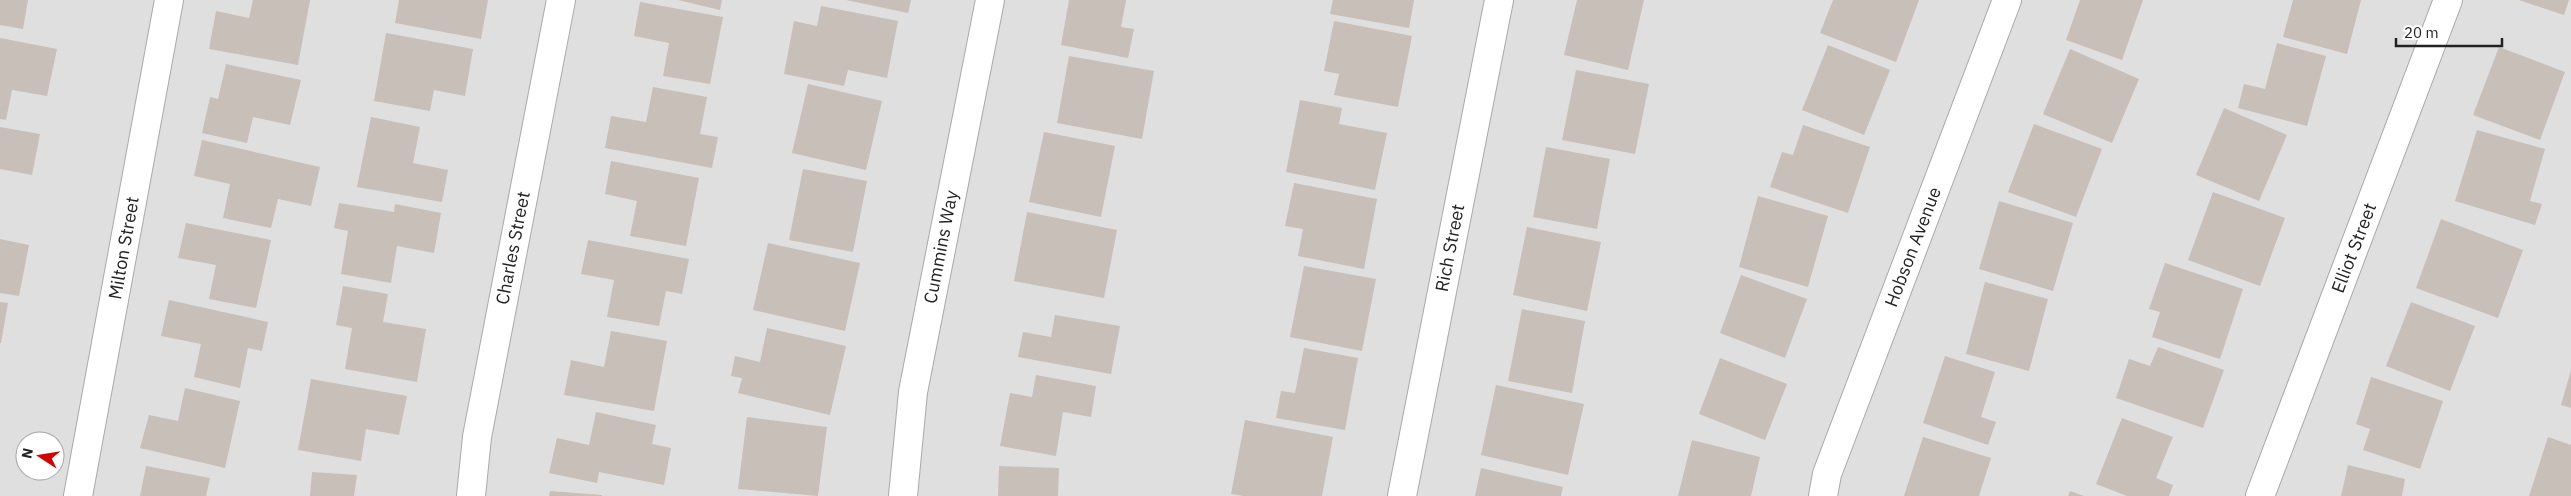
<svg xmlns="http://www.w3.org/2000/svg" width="2571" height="496" font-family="'IBM Plex Sans',sans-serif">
<rect width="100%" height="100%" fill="#f2efe9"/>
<!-- residential -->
<path fill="#e0dfdf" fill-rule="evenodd" d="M 0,0 L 2571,0 L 2571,496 L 0,496 ZM 25,441 L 55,441 L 55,471 L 25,471 Z"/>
<!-- building -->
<path fill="#c7bfb8" d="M 0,0 L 28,0 L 23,29 L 0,25 Z
M 253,0 L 310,0 L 298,65 L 209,49 L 216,11 L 249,18 Z
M 399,0 L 488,0 L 481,39 L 395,23 Z
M 678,0 L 722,0 L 720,10 Z
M 846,0 L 911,0 L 908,13 Z
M 1069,0 L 1126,0 L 1121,27 L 1134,29 L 1128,58 L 1061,45 Z
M 1333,0 L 1414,0 L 1409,28 L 1330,14 Z
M 1577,0 L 1644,0 L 1628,70 L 1564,55 Z
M 1833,0 L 1919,0 L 1896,62 L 1820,33 Z
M 2080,0 L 2143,0 L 2122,60 L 2066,40 Z
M 2293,0 L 2361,0 L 2347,54 L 2283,37 Z
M 2519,0 L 2569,0 L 2564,15 Z
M 640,2 L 723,17 L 710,84 L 663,76 L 669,43 L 634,36 Z
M 821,6 L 898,21 L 887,78 L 848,70 L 844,86 L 784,74 L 794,21 L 817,26 Z
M 1334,21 L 1412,36 L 1398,107 L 1334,95 L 1339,74 L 1324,71 Z
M 386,33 L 473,49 L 465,96 L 434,90 L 430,111 L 374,101 Z
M 0,38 L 57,49 L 47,96 L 12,90 L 6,120 L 0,119 Z
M 2277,43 L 2326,56 L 2307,126 L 2238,108 L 2244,84 L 2265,89 Z
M 1828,45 L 1890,70 L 1864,135 L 1802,110 Z
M 2499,47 L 2565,72 L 2540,140 L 2473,115 Z
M 2070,49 L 2139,79 L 2112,143 L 2043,114 Z
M 1069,56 L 1154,71 L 1142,139 L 1057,123 Z
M 226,64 L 301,80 L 290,125 L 253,117 L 247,143 L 202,133 L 210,97 L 218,99 Z
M 1576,70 L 1649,84 L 1635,154 L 1562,140 Z
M 808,84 L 882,101 L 866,170 L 792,153 Z
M 653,87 L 707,97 L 700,134 L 718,137 L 712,168 L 605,148 L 611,116 L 646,122 Z
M 1300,100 L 1342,108 L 1339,124 L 1387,133 L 1375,190 L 1286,172 Z
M 2224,108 L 2287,135 L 2259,201 L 2196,175 Z
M 371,117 L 420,127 L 413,163 L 448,170 L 442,202 L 357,187 Z
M 2034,124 L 2102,149 L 2076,217 L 2008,192 Z
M 1803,125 L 1870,147 L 1848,213 L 1770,187 L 1782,152 L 1793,155 Z
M 0,127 L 40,134 L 32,175 L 0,169 Z
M 2477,130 L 2545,149 L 2530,201 L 2542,204 L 2535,225 L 2455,201 Z
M 1044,132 L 1115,146 L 1101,217 L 1029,202 Z
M 202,140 L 320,167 L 311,206 L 278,199 L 271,228 L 223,218 L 230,184 L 194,176 Z
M 1546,147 L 1610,159 L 1597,229 L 1533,217 Z
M 611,161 L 699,178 L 686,246 L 630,236 L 637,201 L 605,194 Z
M 803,169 L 867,181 L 853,252 L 789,240 Z
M 1294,183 L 1377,199 L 1364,269 L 1298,256 L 1303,229 L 1285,226 Z
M 2213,192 L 2285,218 L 2260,286 L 2188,260 Z
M 1758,196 L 1828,216 L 1808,287 L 1739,267 Z
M 1999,201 L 2073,223 L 2053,291 L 1979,269 Z
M 339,203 L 394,212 L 395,204 L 441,213 L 434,253 L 397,246 L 391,283 L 341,274 L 348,231 L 334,228 Z
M 1027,212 L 1117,230 L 1104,298 L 1014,281 Z
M 2441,219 L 2523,250 L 2498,318 L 2416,288 Z
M 186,223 L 271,240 L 256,308 L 209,299 L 216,265 L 178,258 Z
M 1527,227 L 1601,242 L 1587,311 L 1513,295 Z
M 0,239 L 29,245 L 19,296 L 0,293 Z
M 588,240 L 689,259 L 682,294 L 666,291 L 659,326 L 607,317 L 614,280 L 581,274 Z
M 768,243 L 860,263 L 845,331 L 753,310 Z
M 2165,263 L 2243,289 L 2220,359 L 2152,337 L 2160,312 L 2149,309 Z
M 1304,266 L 1376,279 L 1362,351 L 1290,337 Z
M 1741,275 L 1807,299 L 1785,358 L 1720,333 Z
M 1985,282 L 2048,299 L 2029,371 L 1966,354 Z
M 343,286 L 388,294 L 383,322 L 426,329 L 417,382 L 345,369 L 352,328 L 336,325 Z
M 169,300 L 268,322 L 262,351 L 248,348 L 240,388 L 194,377 L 201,344 L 161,336 Z
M 0,302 L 8,303 L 1,343 L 0,343 Z
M 2411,302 L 2475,326 L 2450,391 L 2386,366 Z
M 1522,309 L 1585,321 L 1572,393 L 1508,381 Z
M 1055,315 L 1120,326 L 1111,374 L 1018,357 L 1023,332 L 1051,337 Z
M 767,328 L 846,346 L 830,415 L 738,393 L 742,378 L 731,376 L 735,356 L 760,362 Z
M 611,331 L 667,341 L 654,411 L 564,395 L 571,360 L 604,367 Z
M 2158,347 L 2224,370 L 2203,428 L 2116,398 L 2129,359 L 2150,366 Z
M 1304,348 L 1358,358 L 1345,430 L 1276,418 L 1281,391 L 1295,393 Z
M 1945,356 L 1995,372 L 1981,417 L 1996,422 L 1988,445 L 1923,423 Z
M 1720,358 L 1787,384 L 1765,440 L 1699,414 Z
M 2571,370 L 2571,408 L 2561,405 Z
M 1036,375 L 1096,386 L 1091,417 L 1063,412 L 1056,456 L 1000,446 L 1010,393 L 1032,397 Z
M 2371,377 L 2443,401 L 2420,469 L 2363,450 L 2370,429 L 2356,424 Z
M 311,379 L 407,396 L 399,435 L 366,429 L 361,461 L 298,450 Z
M 1496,385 L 1584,404 L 1568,475 L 1481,455 Z
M 185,388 L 240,401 L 225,468 L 140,448 L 149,415 L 178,421 Z
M 596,412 L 656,425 L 652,444 L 671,448 L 664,485 L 599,472 L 597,483 L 549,473 L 557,438 L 589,445 Z
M 747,417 L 827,427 L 818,496 L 738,489 Z
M 2122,418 L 2173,437 L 2156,478 L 2173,485 L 2169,496 L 2127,496 L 2096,484 Z
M 1245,420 L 1333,437 L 1322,496 L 1243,496 L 1231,494 Z
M 1923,437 L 1991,458 L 1979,496 L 1904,496 Z
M 2548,437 L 2571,445 L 2571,496 L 2529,496 Z
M 1692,440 L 1760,457 L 1751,496 L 1678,496 Z
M 2348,465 L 2405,479 L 2402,496 L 2341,496 Z
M 146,466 L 210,478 L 206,496 L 140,496 Z
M 999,466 L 1059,468 L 1058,496 L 998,496 Z
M 1481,468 L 1563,487 L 1561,496 L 1475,496 Z
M 312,472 L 357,475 L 354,496 L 310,496 Z
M 550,491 L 602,495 L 602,496 L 549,496 Z
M 2070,491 L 2084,496 L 2068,496 Z"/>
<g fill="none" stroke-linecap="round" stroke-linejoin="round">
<!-- street casing -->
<g stroke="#a9a9a9" stroke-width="30">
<path id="street" d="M 78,496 L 169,0
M 471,496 L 477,437 L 561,0
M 903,496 L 913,392 L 990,0
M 1402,496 L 1499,0
M 1823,496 L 1827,474 L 2007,0
M 2260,496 L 2448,0"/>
</g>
<!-- street -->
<use href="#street" stroke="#fff" stroke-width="28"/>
</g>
<g text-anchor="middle" stroke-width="4.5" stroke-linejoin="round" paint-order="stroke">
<!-- street labels -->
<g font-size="18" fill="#222" stroke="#fff">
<text transform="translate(941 247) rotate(-79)" y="6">Cummins Way</text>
<text transform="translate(1913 247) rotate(-69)" y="6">Hobson Avenue</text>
<text transform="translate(124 248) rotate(-80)" y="6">Milton Street</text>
<text transform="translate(513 248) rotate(-79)" y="6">Charles Street</text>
<text transform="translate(1450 248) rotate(-79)" y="6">Rich Street</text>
<text transform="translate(2354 248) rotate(-69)" y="6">Elliot Street</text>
</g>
</g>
<!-- north arrow -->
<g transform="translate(40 456) rotate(282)"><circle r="24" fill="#ffffff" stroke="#a7a7a7"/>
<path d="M0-4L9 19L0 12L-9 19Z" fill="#d40000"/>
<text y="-8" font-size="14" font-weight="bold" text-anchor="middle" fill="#222222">N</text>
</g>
<!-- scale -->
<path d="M2396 38v8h106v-8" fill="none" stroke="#222222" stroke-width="2.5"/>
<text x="2404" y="38" font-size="15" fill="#222222" stroke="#ffffff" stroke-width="4" paint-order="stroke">20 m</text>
</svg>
